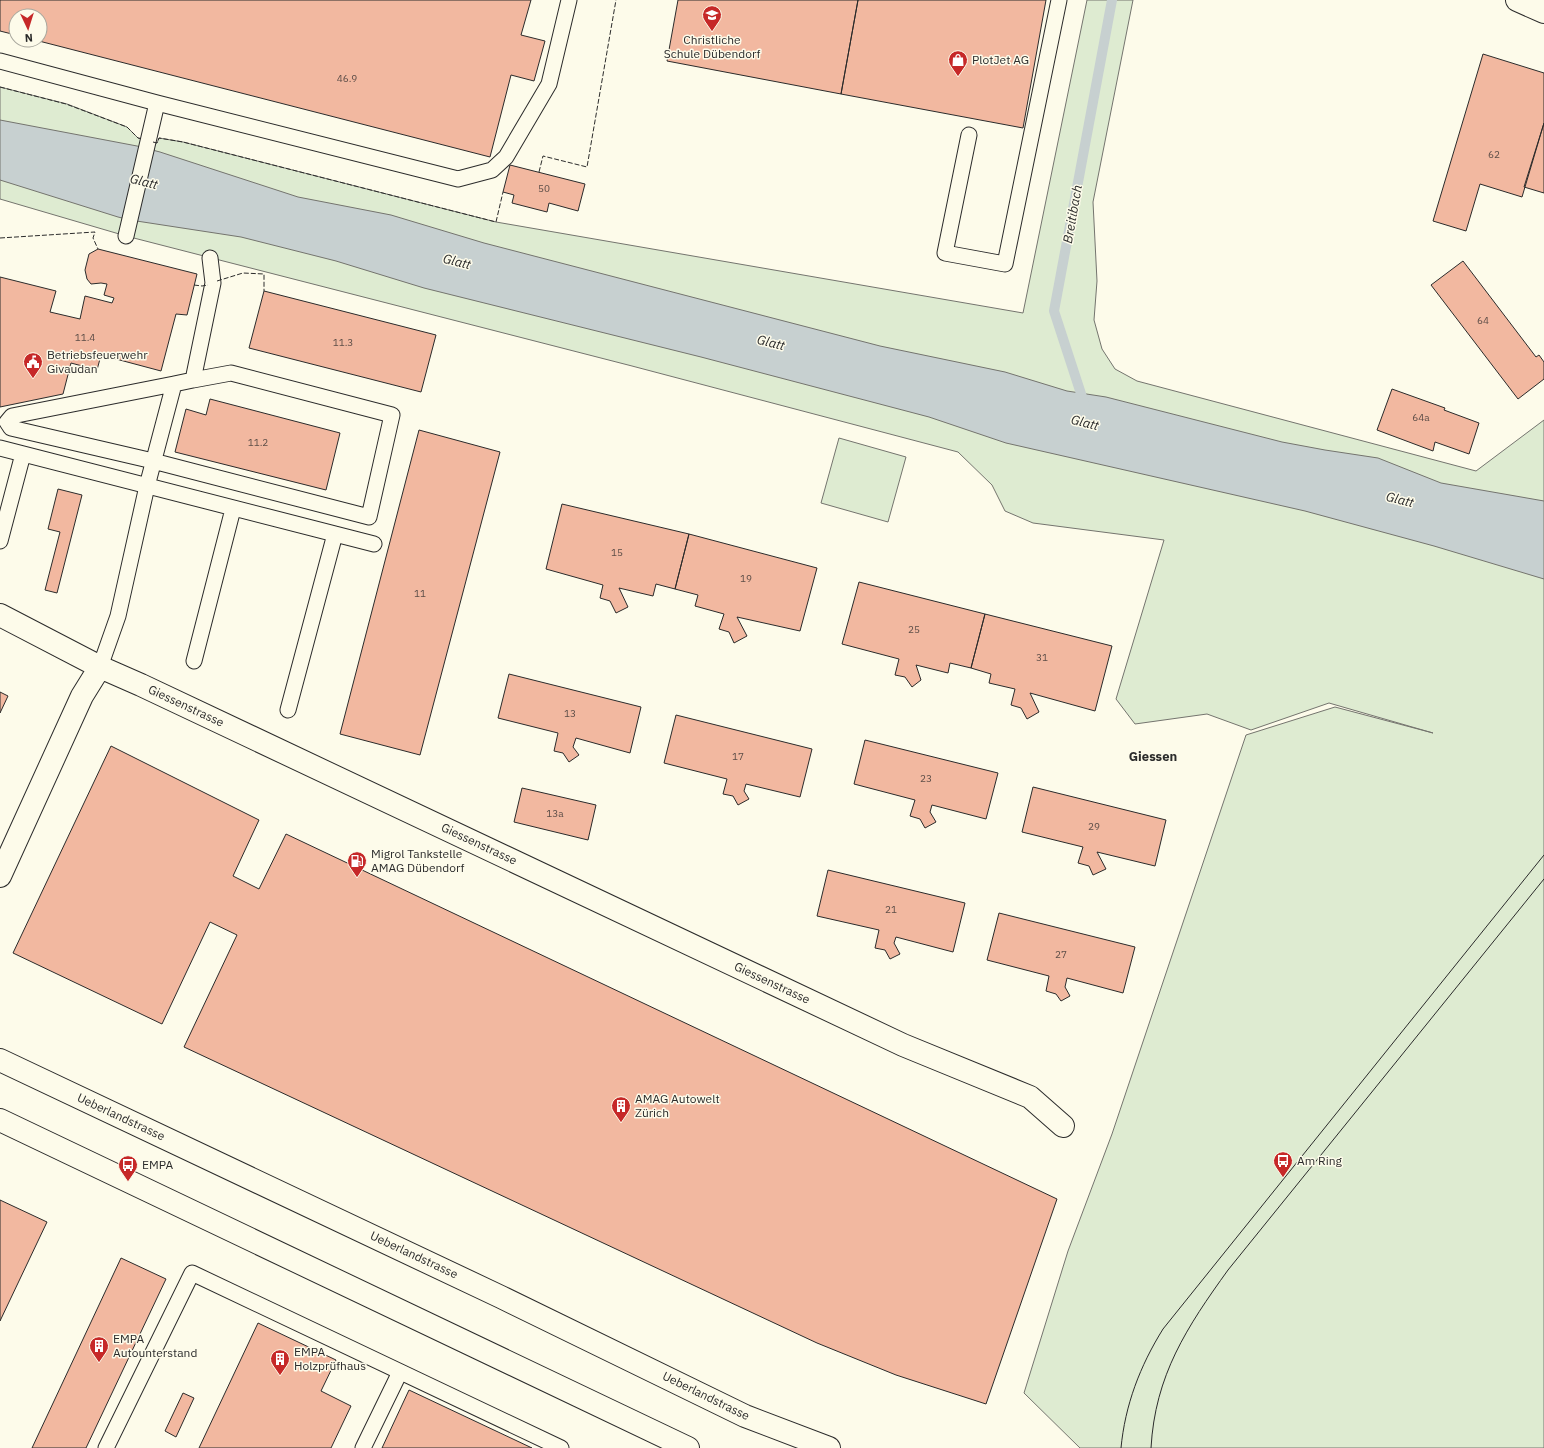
<svg xmlns="http://www.w3.org/2000/svg" width="1544" height="1448" font-family="'IBM Plex Sans',sans-serif">
<rect width="100%" height="100%" fill="#fdfbea"/>
<!-- green -->
<path fill="#deebd1" stroke="#74746e" d="M 1087,0 L 1133,0 L 1093,202 L 1097,281 L 1094,320 L 1102,349 L 1115,369 L 1137,381 L 1476,471 L 1544,420 L 1544,1448 L 1080,1448 L 1024,1393 L 1068,1251 L 1112,1134 L 1246,735 L 1335,707 L 1433,733 L 1329,703 L 1251,730 L 1207,714 L 1135,724 L 1116,699 L 1164,540 L 1033,523 L 1005,511 L 992,485 L 958,452 L 632,366 L 126,236 L 0,199 L 0,87 L 67,104 L 127,127 L 138,138 L 157,143 L 159,138 L 183,142 L 496,222 L 1023,313 Z
M 839,438 L 906,457 L 888,522 L 821,503 Z"/>
<!-- water -->
<path fill="#c7d0d0" stroke="#74746e" d="M 0,120 L 137,146 L 160,152 L 298,197 L 391,215 L 484,243 L 880,346 L 1005,372 L 1067,391 L 1106,397 L 1282,442 L 1325,450 L 1378,458 L 1441,483 L 1544,501 L 1544,579 L 1434,546 L 1305,511 L 1006,443 L 929,417 L 701,357 L 424,288 L 336,261 L 241,237 L 130,220 L 118,217 L 0,180 Z"/>
<g fill="none" stroke-linecap="round" stroke-linejoin="round">
<!-- stream -->
<path stroke="#c7d0d0" stroke-width="10" d="M 1085,406 L 1054,311 L 1112,0"/>
</g>
<!-- building -->
<path fill="#f2b8a0" stroke="#2b2b2b" d="M 0,0 L 531,0 L 521,35 L 545,41 L 534,81 L 511,75 L 490,157 L 35,40 L 40,40 L 40,16 L 16,16 L 16,35 L 0,31 Z
M 678,0 L 858,0 L 841,94 L 667,61 Z
M 858,0 L 1046,0 L 1023,128 L 841,94 Z
M 1483,54 L 1544,73 L 1544,123 L 1522,197 L 1480,184 L 1466,231 L 1433,221 Z
M 1544,123 L 1544,193 L 1524,187 Z
M 510,165 L 585,184 L 578,211 L 549,203 L 547,212 L 512,203 L 514,195 L 503,192 Z
M 98,249 L 197,274 L 187,315 L 176,314 L 161,371 L 101,355 L 97,370 L 71,363 L 63,394 L 0,407 L 0,277 L 56,291 L 50,312 L 80,319 L 85,296 L 112,303 L 114,298 L 104,295 L 107,284 L 101,283 L 91,284 L 87,279 L 85,270 L 89,254 Z
M 1463,261 L 1536,357 L 1539,355 L 1544,362 L 1544,379 L 1518,399 L 1431,285 Z
M 264,291 L 436,335 L 421,392 L 249,348 Z
M 1392,389 L 1445,408 L 1444,410 L 1479,423 L 1469,454 L 1435,442 L 1433,451 L 1377,430 Z
M 210,399 L 340,433 L 326,490 L 175,452 L 186,409 L 206,415 Z
M 419,430 L 500,452 L 420,755 L 340,734 Z
M 58,489 L 82,495 L 57,593 L 45,590 L 60,532 L 48,529 Z
M 562,504 L 689,534 L 675,589 L 656,584 L 653,596 L 619,588 L 628,607 L 616,613 L 610,601 L 600,598 L 603,585 L 546,569 Z
M 689,534 L 817,568 L 800,631 L 737,617 L 747,636 L 734,643 L 729,632 L 719,629 L 724,614 L 695,606 L 698,595 L 675,589 Z
M 859,582 L 985,614 L 971,668 L 950,663 L 948,673 L 916,665 L 921,680 L 912,687 L 905,677 L 895,675 L 899,659 L 842,644 Z
M 985,614 L 1112,646 L 1095,711 L 1030,693 L 1039,712 L 1027,719 L 1021,708 L 1011,705 L 1015,689 L 989,683 L 991,674 L 971,668 Z
M 509,674 L 641,707 L 630,753 L 576,738 L 573,747 L 579,755 L 569,762 L 563,753 L 554,751 L 558,733 L 498,718 Z
M 0,692 L 8,696 L 0,713 Z
M 676,715 L 812,749 L 800,797 L 746,784 L 744,791 L 749,799 L 738,805 L 733,796 L 723,794 L 727,779 L 664,763 Z
M 865,740 L 998,773 L 986,819 L 932,805 L 930,812 L 936,822 L 925,828 L 920,819 L 910,816 L 915,800 L 854,784 Z
M 111,746 L 259,820 L 233,876 L 259,889 L 286,834 L 1057,1199 L 986,1404 L 896,1375 L 817,1343 L 184,1047 L 237,935 L 210,922 L 162,1024 L 13,953 Z
M 1033,787 L 1166,820 L 1155,866 L 1097,852 L 1106,869 L 1093,875 L 1089,866 L 1078,863 L 1083,847 L 1022,832 Z
M 522,788 L 596,805 L 588,840 L 514,822 Z
M 828,870 L 965,903 L 953,952 L 896,937 L 894,943 L 900,954 L 890,959 L 885,950 L 875,948 L 879,930 L 817,916 Z
M 999,913 L 1135,947 L 1123,993 L 1067,978 L 1065,987 L 1070,996 L 1061,1001 L 1056,994 L 1046,991 L 1049,976 L 987,960 Z
M 0,1200 L 47,1222 L 0,1321 Z
M 121,1258 L 166,1279 L 86,1448 L 32,1448 Z
M 258,1323 L 336,1360 L 321,1391 L 351,1406 L 331,1448 L 199,1448 Z
M 409,1390 L 532,1448 L 382,1448 Z
M 183,1393 L 194,1398 L 176,1437 L 165,1431 Z"/>
<g fill="none" stroke-linecap="round" stroke-linejoin="round">
<!-- service casing -->
<g stroke="#2b2b2b" stroke-width="17">
<path id="service" d="M 0,61 L 157,103 L 458,179 L 492,170 L 506,157 L 549,84 L 569,0
M 969,135 L 945,253 L 1005,264 L 1059,0
M 126,236 L 157,103
M 174,384 L 12,416 L 7,422 L 11,428 L 153,461 L 369,517 L 392,415 L 231,373 L 193,380
M 0,448 L 374,544
M 0,541 L 23,454
M 194,661 L 233,509
M 100,667 L 118,616 L 147,486 L 174,384 L 193,380 L 213,283 L 210,258
M 288,710 L 335,534
M 106,1448 L 192,1273 L 561,1448
M 363,1448 L 400,1372"/>
</g>
<!-- minor casing -->
<g stroke="#2b2b2b" stroke-width="24">
<path id="minor" d="M 1517,0 L 1544,12
M 0,615 L 100,667
M 0,876 L 82,696 L 100,667 L 141,685 L 903,1045 L 1030,1097 L 1063,1126"/>
</g>
<!-- secondary casing -->
<g stroke="#2b2b2b" stroke-width="24">
<path id="secondary" d="M 0,1060 L 501,1297 L 745,1416 L 829,1448
M 0,1120 L 688,1448"/>
</g>
<!-- service -->
<use href="#service" stroke="#fdfbea" stroke-width="15"/>
<!-- minor -->
<use href="#minor" stroke="#fdfbea" stroke-width="22"/>
<!-- secondary -->
<use href="#secondary" stroke="#fdfbea" stroke-width="22"/>
<!-- tram -->
<path stroke="#2b2b2b" stroke-width="1" d="M 1121,1448 C 1125,1405 1140,1366 1163,1329 L 1544,855
M 1151,1448 C 1155,1375 1187,1327 1228,1270 L 1544,879"/>
<!-- fence -->
<path stroke="#2b2b2b" stroke-width="1" stroke-dasharray="5 2" stroke-linecap="butt" d="M 0,87 L 66,104 L 127,127 L 138,138 L 143,139
M 153,142 L 157,143 L 159,138 L 183,142 L 496,222 L 503,192
M 539,172 L 543,156 L 587,167 L 616,0
M 0,238 L 95,232 L 93,238 L 98,249
M 217,281 L 243,273 L 264,274 L 264,291
M 194,285 L 202,286 L 208,285"/>
</g>
<!-- icons -->
<defs>
<g id="school-pin" transform="scale(1)"><path d="M0 17L-7.5 6A9.5 9.5 0 1 1 7.5 6Z" fill="#c62828" stroke="#fdfbea"/><path d="M0-5L7-2L0 1L-7-2ZM-4 1L0 2.5L4 1V4Q0 6-4 4Z" fill="#fff"/></g>
<g id="shop-pin" transform="scale(1)"><path d="M0 17L-7.5 6A9.5 9.5 0 1 1 7.5 6Z" fill="#c62828" stroke="#fdfbea"/><path d="M-5-2.5h2.3a2.7 3.5 0 0 1 5.4 0H5L5.5 6h-11ZM-1.5-2.5h3a1.5 2.3 0 0 0-3 0Z" fill="#fff"/></g>
<g id="civic-pin" transform="scale(1)"><path d="M0 17L-7.5 6A9.5 9.5 0 1 1 7.5 6Z" fill="#c62828" stroke="#fdfbea"/><path d="M-.6-6.5H3V-4.5H.6V-3L4-1V1h2V6H-6V1h2V-1L-.6-3ZM-1.2 2.5V6h2.4V2.5Z" fill="#fff"/></g>
<g id="fuel-pin" transform="scale(1)"><path d="M0 17L-7.5 6A9.5 9.5 0 1 1 7.5 6Z" fill="#c62828" stroke="#fdfbea"/><path d="M-5.5-6h7V0h2V4h1.3V-2.5L3-4.5l.8-.8L6-3V5H2.5V1h-1V6h-7ZM-4.2-4.7v3.2H.2V-4.7Z" fill="#fff"/></g>
<g id="building-pin" transform="scale(1)"><path d="M0 17L-7.5 6A9.5 9.5 0 1 1 7.5 6Z" fill="#c62828" stroke="#fdfbea"/><path d="M-4-6H4V6H1V3H-1V6H-4ZM-2.5-4.3h1.7v1.8h-1.7ZM.8-4.3h1.7v1.8H.8ZM-2.5-1h1.7V.8h-1.7ZM.8-1h1.7V.8H.8Z" fill="#fff"/></g>
<g id="bus-pin" transform="scale(1)"><path d="M0 17L-7.5 6A9.5 9.5 0 1 1 7.5 6Z" fill="#c62828" stroke="#fdfbea"/><path d="M-5-6H5V4H4V6H2V4H-2V6H-4V4H-5ZM-3.5-4V0h7V-4ZM-3.5 1.2v1.5H-2V1.2ZM2 1.2v1.5H3.5V1.2Z" fill="#fff"/></g>
</defs>
<g fill-rule="evenodd">
<use href="#school-pin" x="712" y="15"/>
<use href="#shop-pin" x="958" y="60"/>
<use href="#civic-pin" x="33" y="362"/>
<use href="#fuel-pin" x="357" y="861"/>
<use href="#building-pin" x="621" y="1106"/>
<use href="#bus-pin" x="1283" y="1161"/>
<use href="#bus-pin" x="128" y="1165"/>
<use href="#building-pin" x="99" y="1346"/>
<use href="#building-pin" x="280" y="1359"/>
</g>
<g text-anchor="middle" stroke-width="3" stroke-linejoin="round" paint-order="stroke">
<!-- number labels -->
<g font-size="10" fill="#5d4e48">
<text x="347" y="82">46.9</text>
<text x="1494" y="158">62</text>
<text x="544" y="192">50</text>
<text x="1483" y="324">64</text>
<text x="85" y="341">11.4</text>
<text x="343" y="346">11.3</text>
<text x="1421" y="421">64a</text>
<text x="258" y="446">11.2</text>
<text x="617" y="556">15</text>
<text x="746" y="582">19</text>
<text x="420" y="597">11</text>
<text x="914" y="633">25</text>
<text x="1042" y="661">31</text>
<text x="570" y="717">13</text>
<text x="738" y="760">17</text>
<text x="926" y="782">23</text>
<text x="555" y="817">13a</text>
<text x="1094" y="830">29</text>
<text x="891" y="913">21</text>
<text x="1061" y="958">27</text>
</g>
<!-- poi labels -->
<g font-size="12" fill="#2b2b2b" stroke="#fdfbea" text-anchor="start">
<text x="712" y="44" text-anchor="middle">Christliche<tspan x="712" dy="14">Schule Dübendorf</tspan></text>
<text x="972" y="64">PlotJet AG</text>
<text x="47" y="359">Betriebsfeuerwehr<tspan x="47" dy="14">Givaudan</tspan></text>
<text x="371" y="858">Migrol Tankstelle<tspan x="371" dy="14">AMAG Dübendorf</tspan></text>
<text x="635" y="1103">AMAG Autowelt<tspan x="635" dy="14">Zürich</tspan></text>
<text x="1297" y="1165">Am Ring</text>
<text x="142" y="1169">EMPA</text>
<text x="113" y="1343">EMPA<tspan x="113" dy="14">Autounterstand</tspan></text>
<text x="294" y="1356">EMPA<tspan x="294" dy="14">Holzprüfhaus</tspan></text>
</g>
<!-- street labels -->
<g font-size="12" fill="#2b2b2b" stroke="#fdfbea">
<text transform="translate(186 706) rotate(25)" y="4">Giessenstrasse</text>
<text transform="translate(479 844) rotate(25)" y="4">Giessenstrasse</text>
<text transform="translate(772 983) rotate(25)" y="4">Giessenstrasse</text>
<text transform="translate(121 1117) rotate(25)" y="4">Ueberlandstrasse</text>
<text transform="translate(414 1255) rotate(25)" y="4">Ueberlandstrasse</text>
<text transform="translate(706 1396) rotate(26)" y="4">Ueberlandstrasse</text>
</g>
<!-- water labels -->
<g font-size="13" font-style="italic" fill="#2b2b2b" stroke="#fdfbea">
<text transform="translate(144 181) rotate(14)" y="5">Glatt</text>
<text transform="translate(1072 214) rotate(-80)" y="5">Breitibach</text>
<text transform="translate(457 261) rotate(14)" y="5">Glatt</text>
<text transform="translate(771 342) rotate(14)" y="5">Glatt</text>
<text transform="translate(1085 422) rotate(14)" y="5">Glatt</text>
<text transform="translate(1400 499) rotate(14)" y="5">Glatt</text>
</g>
<!-- neighbourhood labels -->
<g font-size="13" font-weight="bold" fill="#2b2b2b" stroke="#fdfbea">
<text x="1153" y="761">Giessen</text>
</g>
</g>
<!-- north arrow -->
<g transform="translate(28 28) rotate(176)"><circle r="19" fill="#fdfbea" stroke="#a9a89e"/>
<path d="M0-3L7 15L0 10L-7 15Z" fill="#c62828"/>
<text y="-6" font-size="11" font-weight="bold" text-anchor="middle" fill="#2b2b2b">N</text>
</g>
</svg>
